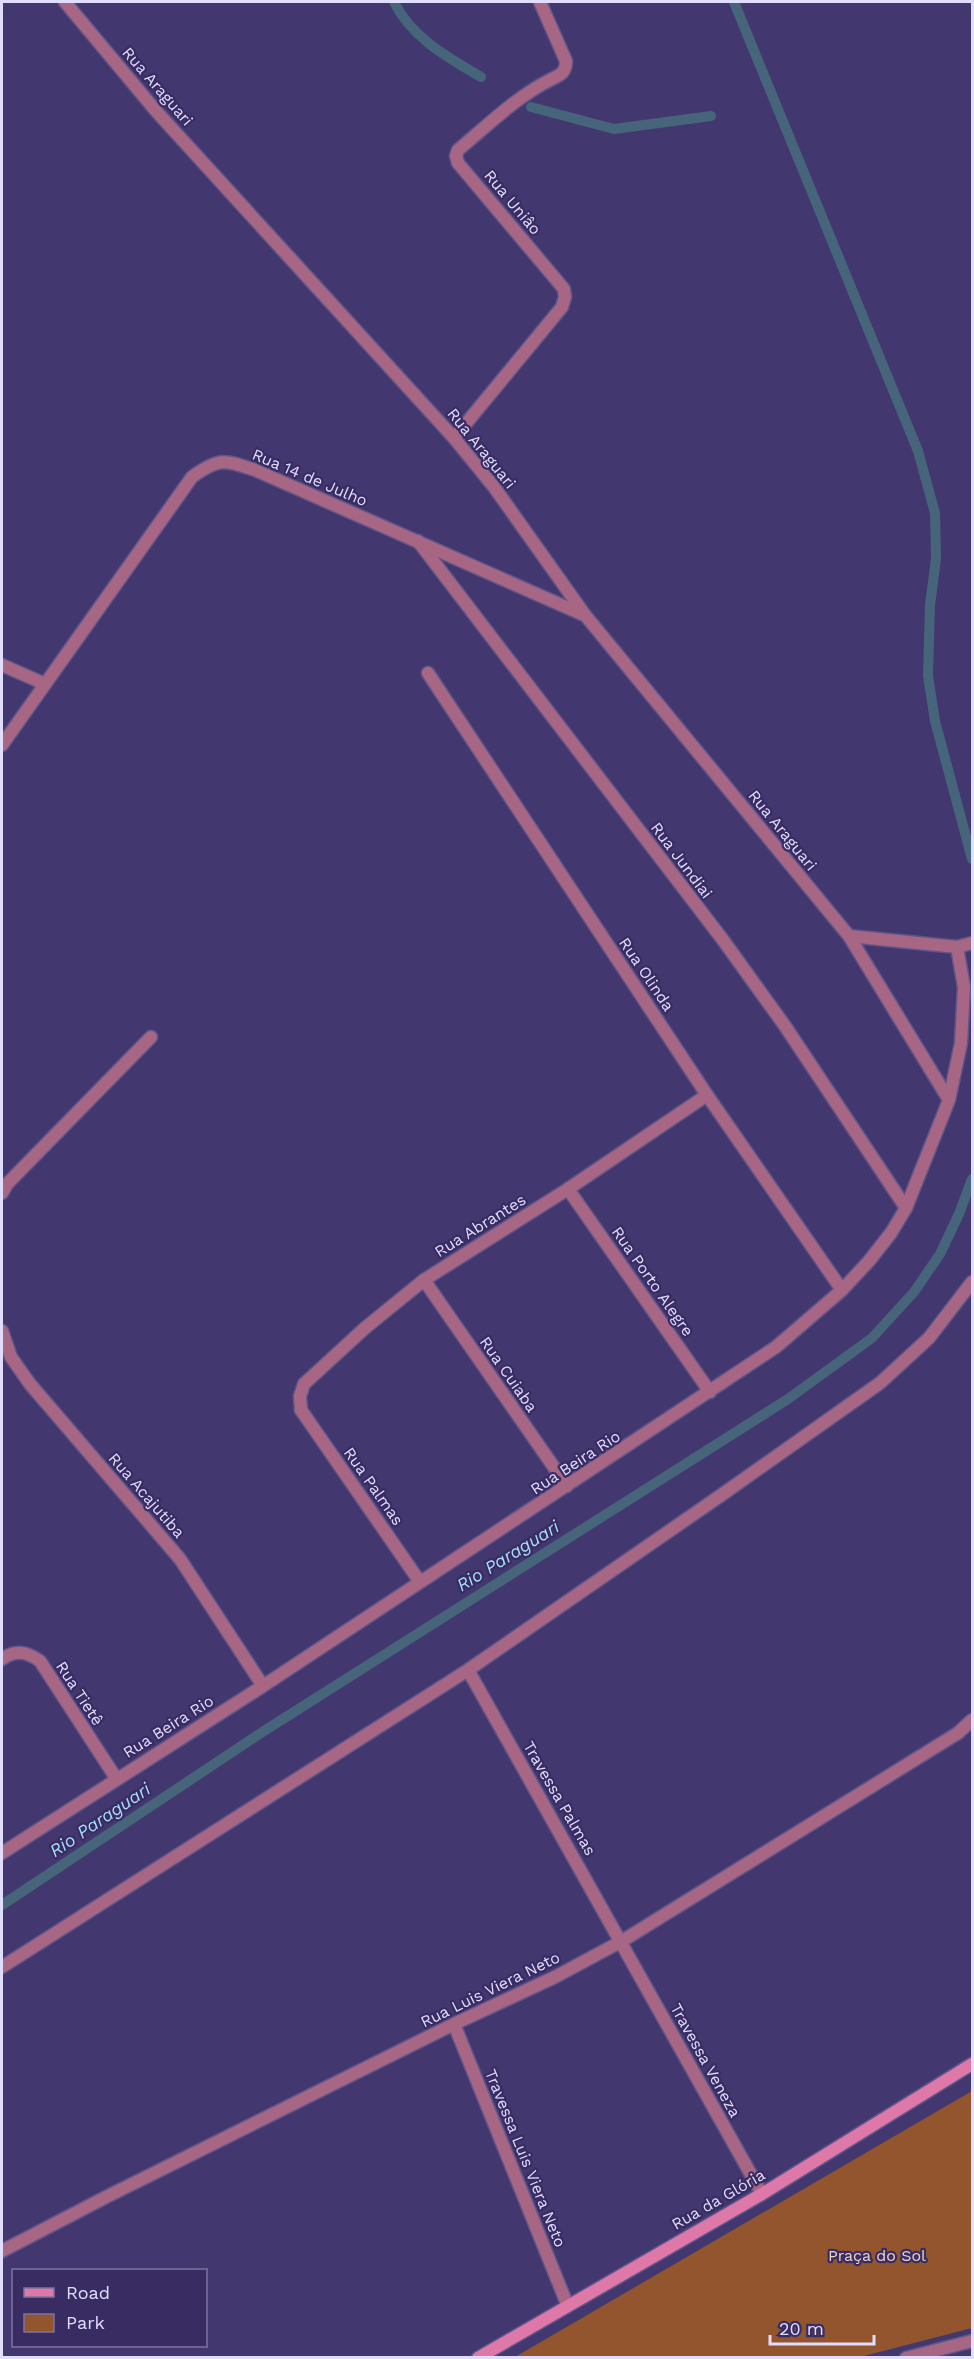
<svg xmlns="http://www.w3.org/2000/svg" width="974" height="2359" font-family="'Work Sans',sans-serif">
<rect width="100%" height="100%" fill="#43376f"/>
<!-- green -->
<path fill="#92552e" d="M 972,2091 L 972,2328 L 860,2357 L 515,2357 Z"/>
<g fill="none" stroke-linecap="round" stroke-linejoin="round">
<!-- stream -->
<path stroke="#46657b" stroke-width="10" d="M 394,2 C 412,38 447,57 481,77
M 734,2 L 918,451 L 935,513 L 936,559 L 930,605 L 928,676 L 935,721 L 972,859
M 531,107 L 614,129 L 711,116
M 2,1905 L 264,1731 L 788,1399 L 872,1338 L 914,1292 L 940,1254 L 959,1214 L 972,1179"/>
<!-- service casing -->
<g stroke="#5f5589" stroke-width="15">
<path id="service" d="M 418,541 L 723,940 L 785,1026 L 906,1208
M 301,1410 L 300,1396 L 304,1384 L 365,1328 L 424,1280 L 568,1189 L 707,1095"/>
</g>
<!-- minor casing -->
<g stroke="#5f5589" stroke-width="15">
<path id="minor" d="M 65,2 L 156,111 L 454,438 L 494,487 L 585,615 L 849,936 L 949,1100
M 454,438 L 562,307 L 565,297 L 564,289 L 458,163 L 456,156 L 458,150 C 487,126 516,97 550,80 C 560,75 566,73 566,61 L 540,2
M 2,665 L 45,684
M 428,673 L 707,1095 L 842,1290
M 2,745 L 192,477 C 220,457 225,460 255,470 L 584,615
M 849,936 L 957,947 L 972,943
M 568,1189 L 710,1392
M 2,1193 L 7,1184 L 151,1037
M 424,1280 L 567,1486
M 2,1331 L 11,1357 L 30,1384 L 180,1559 L 263,1686
M 301,1410 L 420,1582
M 2,1659 C 15,1650 26,1651 40,1661 L 116,1778
M 468,1670 L 762,2194
M 2,1853 L 263,1686 L 776,1347 L 842,1290 L 869,1261 L 891,1233 L 906,1208 L 949,1100 L 961,1043 L 964,987 L 957,947
M 2,1967 L 468,1670 L 720,1496 L 880,1383 L 929,1338 L 972,1282
M 454,2024 L 567,2304
M 2,2251 L 108,2196 L 454,2024 L 555,1977 L 622,1941 L 958,1733 L 972,1720
M 906,2358 L 972,2341"/>
</g>
<!-- secondary casing -->
<g stroke="#5f5589" stroke-width="15">
<path id="secondary" d="M 478,2358 L 762,2194 L 972,2064"/>
</g>
<!-- service -->
<use href="#service" stroke="#a76684" stroke-width="12"/>
<!-- minor -->
<use href="#minor" stroke="#a76684" stroke-width="12"/>
<!-- secondary -->
<use href="#secondary" stroke="#de78a9" stroke-width="12"/>
</g>
<g text-anchor="middle" stroke-width="4.5" stroke-linejoin="round" paint-order="stroke">
<!-- street labels -->
<g font-size="16" fill="#e1ddff" stroke="#392c63">
<text transform="translate(158 86) rotate(49)" y="6">Rua Araguari</text>
<text transform="translate(513 202) rotate(50)" y="6">Rua Uniâo</text>
<text transform="translate(482 448) rotate(51)" y="6">Rua Araguari</text>
<text transform="translate(310 477) rotate(23)" y="6">Rua 14 de Julho</text>
<text transform="translate(783 830) rotate(51)" y="6">Rua Araguari</text>
<text transform="translate(682 860) rotate(53)" y="6">Rua Jundiai</text>
<text transform="translate(647 974) rotate(56)" y="6">Rua Olinda</text>
<text transform="translate(480 1225) rotate(-32)" y="6">Rua Abrantes</text>
<text transform="translate(653 1281) rotate(55)" y="6">Rua Porto Alegre</text>
<text transform="translate(509 1374) rotate(55)" y="6">Rua Cuiaba</text>
<text transform="translate(575 1462) rotate(-33)" y="6">Rua Beira Rio</text>
<text transform="translate(374 1486) rotate(55)" y="6">Rua Palmas</text>
<text transform="translate(147 1495) rotate(49)" y="6">Rua Acajutiba</text>
<text transform="translate(80 1693) rotate(57)" y="6">Rua Tietê</text>
<text transform="translate(168 1726) rotate(-32)" y="6">Rua Beira Rio</text>
<text transform="translate(560 1798) rotate(60)" y="6">Travessa Palmas</text>
<text transform="translate(490 1989) rotate(-26)" y="6">Rua Luis Viera Neto</text>
<text transform="translate(706 2060) rotate(61)" y="6">Travessa Veneza</text>
<text transform="translate(526 2158) rotate(68)" y="6">Travessa Luis Viera Neto</text>
<text transform="translate(718 2199) rotate(-30)" y="6">Rua da Glória</text>
</g>
<!-- park labels -->
<g font-size="16" fill="#edd4c5" stroke="#392c63">
<text x="877" y="2261">Praça do Sol</text>
</g>
<!-- water labels -->
<g font-size="18" font-style="italic" fill="#a7dffb" stroke="#392c63">
<text transform="translate(508 1556) rotate(-32)" y="6">Rio Paraguari</text>
<text transform="translate(100 1820) rotate(-34)" y="6">Rio Paraguari</text>
</g>
</g>
<!-- border -->
<rect width="974" height="2359" fill="none" stroke="#e1ddff" stroke-width="6"/>
<!-- legend -->
<rect x="12" y="2269" width="195" height="78" fill="#392c63" stroke="#7c73a1" stroke-width="1.5"/>
<rect x="24" y="2288" width="30" height="9" fill="#de78a9" stroke="#7c73a1" stroke-width="1.5"/>
<text x="66" y="2299" font-size="18" fill="#e1ddff">Road</text>
<rect x="24" y="2314" width="30" height="18" fill="#92552e" stroke="#7c73a1" stroke-width="1.5"/>
<text x="66" y="2329" font-size="18" fill="#e1ddff">Park</text>
<!-- scale -->
<path d="M770 2335v9h104v-9" fill="none" stroke="#e1ddff" stroke-width="3"/>
<text x="779" y="2335" font-size="18" fill="#e1ddff" stroke="#392c63" stroke-width="4.5" paint-order="stroke">20 m</text>
</svg>
